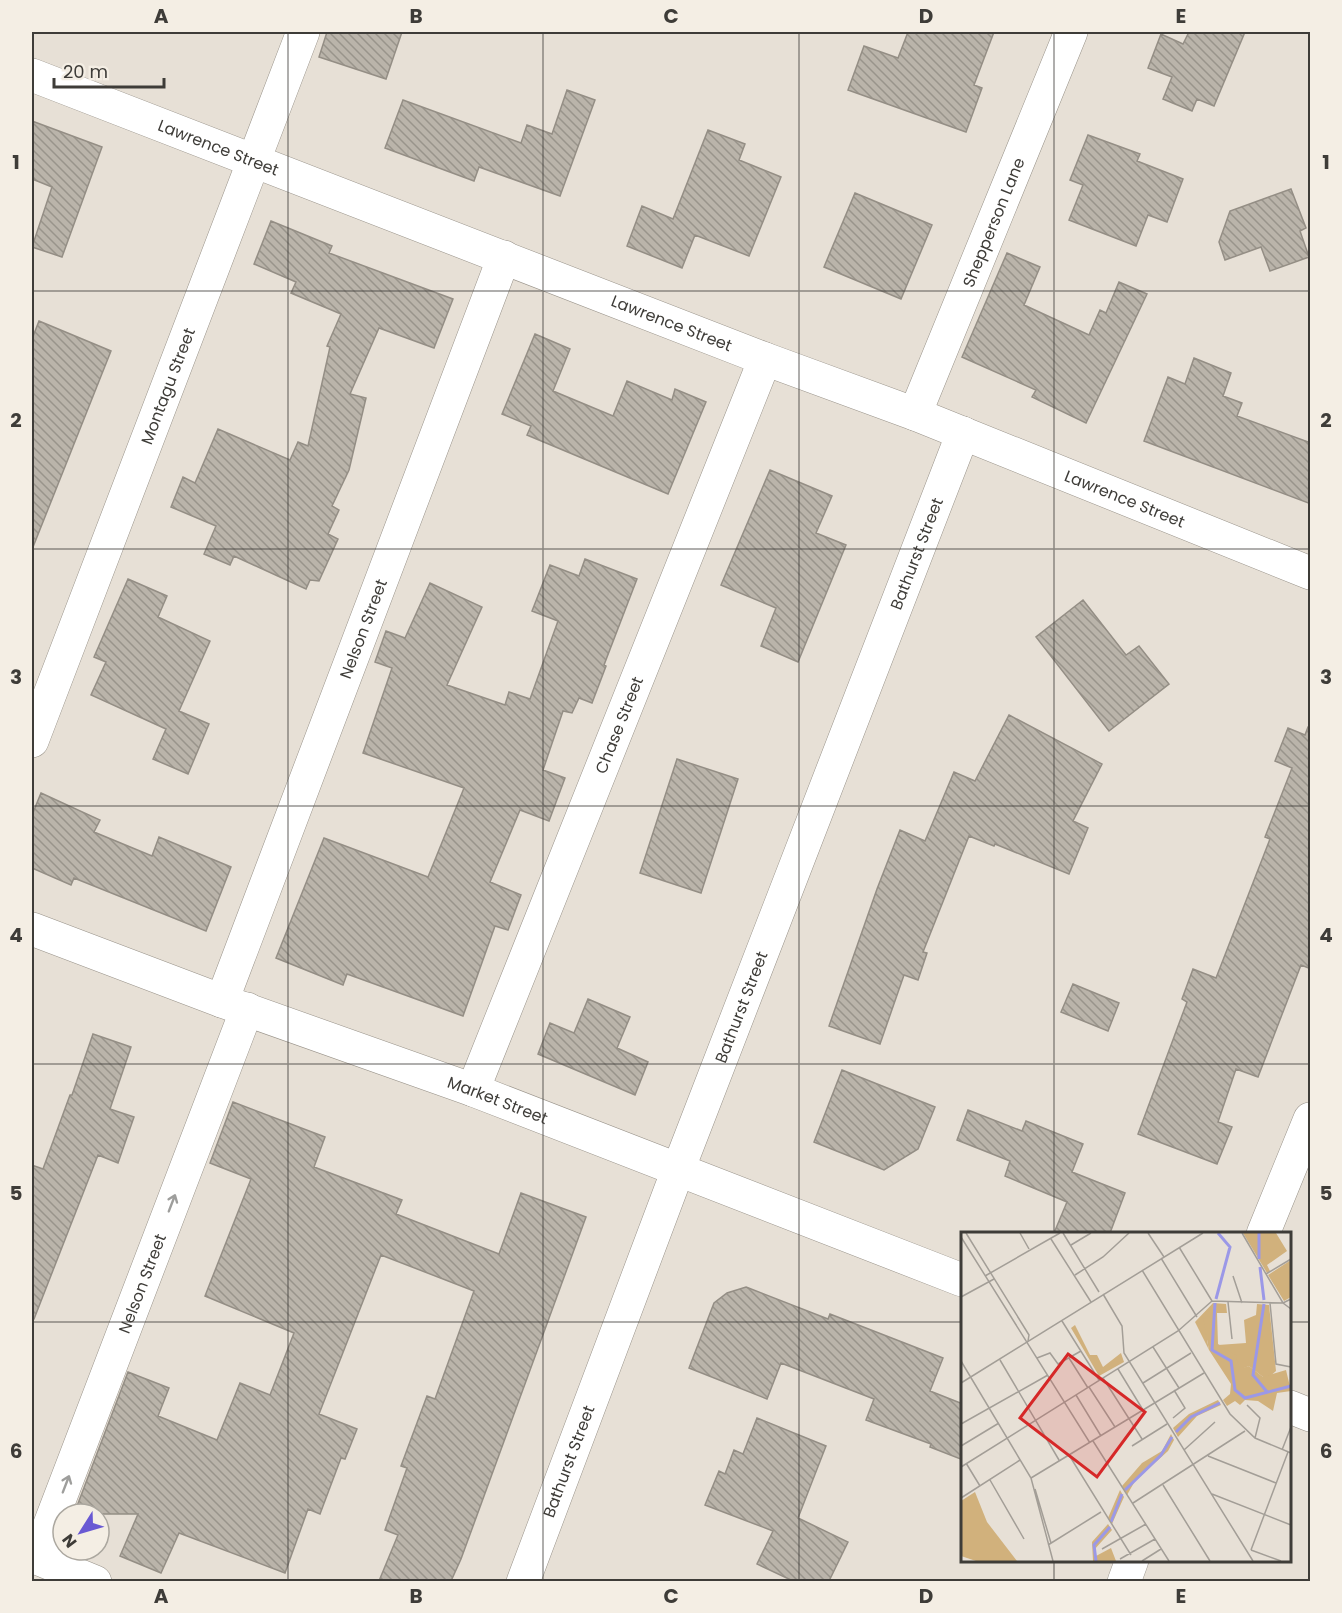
<svg xmlns="http://www.w3.org/2000/svg" width="1342" height="1613" font-family="Poppins,sans-serif">
<defs>
<pattern id="building-back-hatch" width="6" height="6" patternUnits="userSpaceOnUse" patternTransform="scale(1.5)"><rect width="6" height="6" fill="#bab4aa"/><path d="M-1 5l2 2M0 0l6 6M5-1l2 2" fill="none" stroke="#99948b"/></pattern>
</defs>
<rect width="100%" height="100%" fill="#e7e0d6"/>
<!-- building -->
<path fill="url(#building-back-hatch)" stroke="#948e85" stroke-width="1.5" d="M 327,32 L 402,32 L 386,79 L 319,57 Z
M 908,32 L 994,32 L 974,85 L 982,88 L 966,132 L 848,90 L 864,46 L 898,58 Z
M 1189,32 L 1245,32 L 1214,106 L 1197,99 L 1192,111 L 1163,99 L 1172,77 L 1148,68 L 1161,34 L 1183,44 Z
M 567,90 L 595,100 L 560,196 L 479,167 L 474,181 L 385,148 L 403,100 L 521,143 L 527,125 L 552,134 Z
M 32,121 L 102,147 L 62,257 L 32,247 L 52,187 L 32,179 Z
M 708,130 L 745,144 L 739,160 L 781,177 L 749,256 L 695,235 L 682,268 L 627,246 L 642,206 L 673,219 Z
M 1088,135 L 1140,154 L 1137,161 L 1183,179 L 1167,222 L 1148,215 L 1136,246 L 1069,220 L 1083,185 L 1070,180 Z
M 1291,189 L 1306,228 L 1300,231 L 1309,257 L 1270,271 L 1261,247 L 1225,260 L 1219,242 L 1230,211 Z
M 855,193 L 932,225 L 901,299 L 824,267 Z
M 271,221 L 332,246 L 329,253 L 453,299 L 434,348 L 379,328 L 350,394 L 366,398 L 349,470 L 332,506 L 339,510 L 328,534 L 338,539 L 319,581 L 310,580 L 306,589 L 234,556 L 230,565 L 204,554 L 216,526 L 171,507 L 183,477 L 195,483 L 218,429 L 290,460 L 298,442 L 308,446 L 330,347 L 327,346 L 341,314 L 291,293 L 296,282 L 254,264 Z
M 1007,253 L 1040,267 L 1024,305 L 1089,335 L 1100,310 L 1106,313 L 1119,282 L 1147,294 L 1086,423 L 1032,397 L 1036,390 L 962,357 Z
M 39,321 L 111,351 L 33,547 L 32,547 L 32,339 Z
M 535,334 L 570,349 L 553,391 L 613,416 L 627,381 L 672,400 L 675,389 L 706,402 L 668,494 L 527,435 L 531,426 L 502,414 Z
M 1194,358 L 1231,373 L 1223,396 L 1242,403 L 1237,416 L 1311,443 L 1311,504 L 1144,441 L 1168,377 L 1185,384 Z
M 770,470 L 832,496 L 816,533 L 846,545 L 798,662 L 761,646 L 776,608 L 721,585 Z
M 585,559 L 637,579 L 604,665 L 606,666 L 592,703 L 579,698 L 572,713 L 563,711 L 543,770 L 565,778 L 549,821 L 520,810 L 490,882 L 521,895 L 508,930 L 495,926 L 463,1016 L 347,974 L 343,985 L 276,958 L 324,838 L 428,877 L 464,788 L 363,753 L 392,668 L 375,662 L 386,631 L 405,638 L 430,583 L 482,607 L 447,685 L 505,705 L 509,692 L 530,699 L 558,621 L 532,611 L 550,565 L 579,576 Z
M 128,579 L 167,596 L 158,617 L 210,641 L 179,711 L 209,724 L 188,774 L 153,759 L 166,729 L 91,695 L 106,662 L 94,657 Z
M 1083,600 L 1126,655 L 1139,646 L 1169,684 L 1109,731 L 1036,637 Z
M 1009,715 L 1102,764 L 1073,821 L 1088,828 L 1069,874 L 995,844 L 994,846 L 969,836 L 923,952 L 927,953 L 918,980 L 904,975 L 880,1044 L 829,1026 L 877,889 L 900,830 L 925,841 L 954,772 L 975,781 Z
M 1308,727 L 1311,727 L 1311,969 L 1301,965 L 1258,1077 L 1236,1069 L 1218,1122 L 1232,1127 L 1217,1164 L 1138,1134 L 1187,1002 L 1182,999 L 1193,969 L 1216,978 L 1270,839 L 1265,837 L 1292,768 L 1275,761 L 1288,728 L 1305,735 Z
M 677,759 L 738,779 L 701,893 L 640,873 Z
M 41,793 L 100,820 L 94,832 L 152,856 L 159,837 L 231,867 L 206,931 L 74,878 L 71,885 L 32,868 L 32,815 Z
M 1073,984 L 1119,1003 L 1108,1031 L 1061,1012 Z
M 588,999 L 630,1017 L 617,1048 L 648,1062 L 635,1095 L 538,1054 L 550,1023 L 574,1033 Z
M 93,1034 L 131,1047 L 110,1109 L 134,1117 L 118,1163 L 98,1155 L 34,1319 L 32,1319 L 32,1165 L 43,1169 L 70,1095 L 72,1095 Z
M 842,1070 L 935,1107 L 918,1149 L 884,1170 L 814,1142 Z
M 233,1102 L 325,1137 L 314,1167 L 402,1200 L 396,1214 L 499,1254 L 521,1193 L 586,1217 L 461,1559 L 451,1581 L 379,1581 L 398,1535 L 385,1530 L 407,1468 L 401,1466 L 427,1396 L 435,1399 L 474,1291 L 381,1255 L 319,1414 L 357,1429 L 345,1459 L 341,1458 L 320,1514 L 308,1509 L 285,1573 L 179,1533 L 161,1573 L 120,1556 L 138,1514 L 74,1514 L 128,1372 L 169,1388 L 158,1416 L 217,1440 L 240,1383 L 270,1395 L 294,1333 L 205,1296 L 251,1179 L 210,1163 Z
M 968,1110 L 1022,1131 L 1026,1121 L 1083,1144 L 1072,1172 L 1125,1193 L 1110,1233 L 1054,1233 L 1067,1202 L 1005,1176 L 1010,1161 L 957,1140 Z
M 746,1287 L 828,1319 L 830,1314 L 943,1358 L 930,1391 L 963,1404 L 963,1460 L 930,1447 L 931,1444 L 866,1420 L 874,1399 L 781,1363 L 767,1399 L 689,1368 L 714,1303 L 727,1293 Z
M 757,1418 L 826,1446 L 798,1518 L 848,1542 L 829,1581 L 793,1581 L 757,1564 L 773,1531 L 705,1505 L 719,1471 L 725,1474 L 734,1450 L 743,1454 Z"/>
<g fill="none" stroke-linecap="round" stroke-linejoin="round">
<!-- minor casing -->
<g stroke="#99938a" stroke-width="34">
<g id="minor">
<path id="s1" d="M 32,75 L 765,359 L 915,414 L 1310,573"/>
<path id="s2" d="M 915,414 L 1071,32"/>
<path id="s3" d="M 32,741 L 303,32"/>
<path id="s4" d="M 32,929 L 222,1001 L 473,1090 L 962,1280"/>
<path id="s5" d="M 222,1001 L 504,257"/>
<path id="s6" d="M 473,1090 L 765,359"/>
<path d="M 1263,1234 L 1310,1119"/>
<path d="M 1290,1407 L 1310,1415"/>
<path d="M 32,1556 L 95,1582"/>
<path id="s7" d="M 37,1558 L 247,1009"/>
<path id="s8" d="M 523,1582 L 678,1170 L 963,433"/>
<path d="M 1124,1582 L 1132,1560"/>
</g>
</g>
<!-- minor -->
<use href="#minor" stroke="#fff" stroke-width="33"/>
</g>
<!-- one-way arrows -->
<defs><path id="oneway-shaft" d="M-6 0H5M1.5-3L5.5 0L1.5 3" fill="none" stroke-width="1.6" stroke-linecap="round" stroke-linejoin="round" transform="scale(1.5)"/></defs>
<g stroke="#9e9e9c">
<use href="#oneway-shaft" transform="translate(172 1203) rotate(-69)"/>
<use href="#oneway-shaft" transform="translate(66 1484) rotate(-69)"/>
</g>
<!-- grid -->
<path fill="none" stroke="#3e3c38" stroke-width="1.5" stroke-opacity="0.55" d="M 288,32 L 288,1582M 543,32 L 543,1582M 799,32 L 799,1582M 1054,32 L 1054,1234M 32,291 L 1310,291M 32,549 L 1310,549M 32,806 L 1310,806M 32,1064 L 1310,1064M 32,1322 L 962,1322M 1290,1322 L 1310,1322M 1054,1560 L 1054,1582"/>
<g text-anchor="middle" stroke-width="5" stroke-linejoin="round" paint-order="stroke">
<!-- street labels -->
<g font-size="16" fill="#3e3c38" stroke="#f4eee4">
<text dy="6" stroke="none"><textPath href="#s1" startOffset="200">Lawrence Street</textPath></text>
<text dy="6" stroke="none"><textPath href="#s2" startOffset="207">Shepperson Lane</textPath></text>
<text dy="6" stroke="none"><textPath href="#s1" startOffset="686">Lawrence Street</textPath></text>
<text dy="6" stroke="none"><textPath href="#s3" startOffset="380">Montagu Street</textPath></text>
<text dy="6" stroke="none"><textPath href="#s1" startOffset="1172">Lawrence Street</textPath></text>
<text dy="6" stroke="none"><textPath href="#s8" startOffset="1101">Bathurst Street</textPath></text>
<text dy="6" stroke="none"><textPath href="#s5" startOffset="398">Nelson Street</textPath></text>
<text dy="6" stroke="none"><textPath href="#s6" startOffset="393">Chase Street</textPath></text>
<text dy="6" stroke="none"><textPath href="#s8" startOffset="615">Bathurst Street</textPath></text>
<text dy="6" stroke="none"><textPath href="#s4" startOffset="496">Market Street</textPath></text>
<text dy="6" stroke="none"><textPath href="#s7" startOffset="294">Nelson Street</textPath></text>
<text dy="6" stroke="none"><textPath href="#s8" startOffset="129">Bathurst Street</textPath></text>
</g>
</g>
<!-- overview -->
<g transform="translate(961 1232)">
<rect width="330" height="330" fill="#e7e0d6"/>
<path d="M 282,1 L 315,1 L 326,19 L 306,33 L 309,39 L 306,41 ZM 330,28 L 330,65 L 323,69 L 307,43 ZM 252,71 L 265,72 L 266,81 L 256,81 L 246,108 L 248,118 L 234,90 ZM 296,72 L 308,73 L 315,139 L 308,145 L 302,145 L 288,134 L 278,138 L 257,113 L 285,111 L 283,88 L 295,83 ZM 114,93 L 129,123 L 136,123 L 142,135 L 160,121 L 163,130 L 138,144 L 110,96 ZM 14,260 L 26,290 L 56,329 L 15,329 L 0,324 L 0,269 Z" fill="#d1b17c"/>
<path d="M 256,81 L 257,112 L 275,123 L 278,137 L 288,134 L 302,145 L 325,138 L 330,159 L 316,161 L 312,179 L 297,169 L 284,168 L 279,173 L 274,169 L 266,174 L 262,168 L 269,162 L 270,152 L 248,118 L 242,87 ZM 257,168 L 260,173 L 236,184 L 217,205 L 212,196 L 228,182 ZM 210,202 L 213,208 L 207,219 L 174,249 L 166,263 L 161,254 L 181,231 L 201,219 ZM 159,258 L 163,265 L 151,292 L 147,286 ZM 147,292 L 151,298 L 133,318 L 135,324 L 150,316 L 155,329 L 132,329 L 131,310 Z" fill="#d1b17c"/>
<path fill="none" stroke="#9b98e7" stroke-width="3" d="M 298,27 L 298,1M 299,35 L 303,68M 255,67 L 269,15 L 257,1M 254,71 L 251,118 L 270,129 L 274,158 L 284,166 L 330,154M 303,72 L 292,143 L 307,161M 215,200 L 230,185 L 259,171M 164,258 L 200,223 L 211,205M 150,290 L 161,262M 135,329 L 133,313 L 149,295"/>
<path fill="none" stroke="#a39e97" stroke-width="1.5" d="M 5,1 L 68,103 L 67,109M 59,1 L 68,17M 102,1 L 138,60M 187,1 L 203,25M 281,1 L 322,71 L 330,77M 0,5 L 129,211M 90,7 L 130,70M 110,13 L 130,1M 218,15 L 251,69M 200,26 L 236,85M 181,38 L 269,182 L 294,206 L 330,221M 305,42 L 330,27M 114,43 L 142,25 L 168,1M 24,44 L 99,1M 272,44 L 281,71M 142,62 L 161,94 L 163,121 L 292,329M 0,65 L 33,47M 251,69 L 322,71 L 330,67M 267,70 L 271,107M 309,71 L 315,132 L 330,135M 101,89 L 138,148M 192,115 L 218,156M 76,126 L 89,121 L 97,132 L 120,119M 108,126 L 127,156M 39,128 L 98,228M 0,129 L 70,246 L 92,329M 157,137 L 182,178M 142,146 L 181,207M 0,151 L 242,1M 182,151 L 230,121M 128,155 L 154,195M 115,163 L 140,204M 286,173 L 299,186 L 294,206M 212,186 L 224,176 L 213,158M 0,192 L 87,143M 132,209 L 208,329M 0,214 L 38,191M 171,214 L 206,192M 223,218 L 254,190M 321,218 L 330,195M 108,223 L 170,323M 247,224 L 315,251M 5,231 L 19,254M 0,235 L 217,99 L 251,69M 70,246 L 243,141M 29,248 L 63,307M 202,253 L 249,329M 74,257 L 90,311M 251,262 L 330,293M 0,266 L 59,228M 172,271 L 284,199M 87,313 L 140,280M 141,317 L 185,292M 290,318 L 327,220M 290,318 L 320,329M 159,327 L 194,307M 181,329 L 200,317"/>
<path fill="#d62828" fill-opacity="0.15" stroke="#d62828" stroke-width="3" d="M 107,122 L 184,180 L 136,245 L 59,186 Z"/>
<rect width="330" height="330" fill="none" stroke="#3e3c38" stroke-width="3"/>
</g>
<!-- border -->
<rect width="1342" height="1613" fill="none" stroke="#f4eee4" stroke-width="66"/>
<!-- north arrow -->
<g transform="translate(81 1532) rotate(233)"><circle r="28" fill="#f4eee4" stroke="#aba79f" stroke-width="1.5"/>
<path d="M0-4.5L10 22L0 15L-10 22Z" fill="#6959d3"/>
<text y="-9" font-size="16" font-weight="bold" text-anchor="middle" fill="#3e3c38">N</text>
</g>
<!-- scale -->
<path d="M54 78v9h110v-9" fill="none" stroke="#3e3c38" stroke-width="3"/>
<text x="63" y="78" font-size="18" fill="#3e3c38" stroke="#f4eee4" stroke-width="4.5" paint-order="stroke">20 m</text>
<rect x="33" y="33" width="1276" height="1547" fill="none" stroke="#3e3c38" stroke-width="2"/>
<g font-size="20" text-anchor="middle" font-weight="bold" fill="#3e3c38">
<text x="161" y="23">A</text>
<text x="416" y="23">B</text>
<text x="671" y="23">C</text>
<text x="926" y="23">D</text>
<text x="1181" y="23">E</text>
<text x="16" y="169">1</text>
<text x="1326" y="169">1</text>
<text x="16" y="427">2</text>
<text x="1326" y="427">2</text>
<text x="16" y="684">3</text>
<text x="1326" y="684">3</text>
<text x="16" y="942">4</text>
<text x="1326" y="942">4</text>
<text x="16" y="1200">5</text>
<text x="1326" y="1200">5</text>
<text x="16" y="1458">6</text>
<text x="1326" y="1458">6</text>
<text x="161" y="1603">A</text>
<text x="416" y="1603">B</text>
<text x="671" y="1603">C</text>
<text x="926" y="1603">D</text>
<text x="1181" y="1603">E</text>
</g>
</svg>
